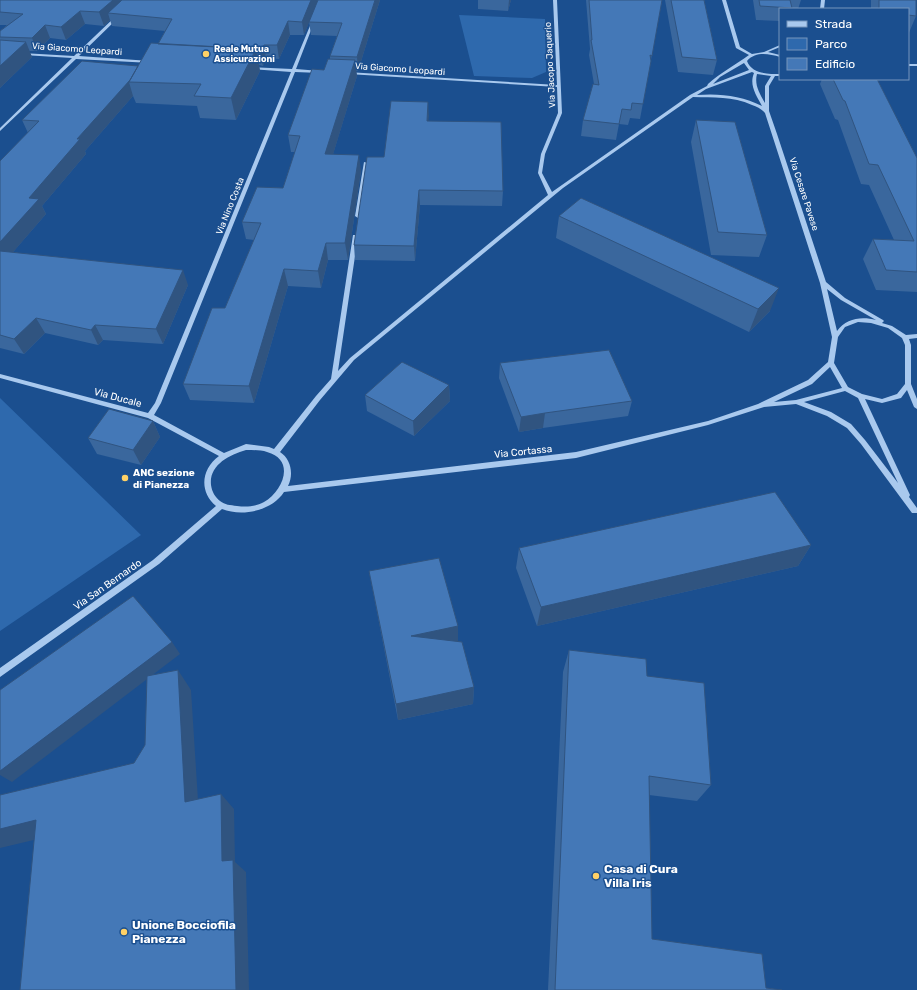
<svg xmlns="http://www.w3.org/2000/svg" width="917" height="990" font-family="Rubik,sans-serif">
<rect width="100%" height="100%" fill="#1b4f8f"/>
<!-- green -->
<path fill="#2e69ad" d="M 459,15 L 545,19 L 546,72 L 532,78 L 474,76 Z
M 0,398 L 141,535 L 0,631 Z"/>
<g fill="none" stroke-linecap="round" stroke-linejoin="round">
<!-- minor -->
<path fill="#a9c9ee" fill-rule="evenodd" d="M 553,0 L 557,0 L 562,113 L 545,154 L 542,173 L 552,192 L 690,95 L 707,86 L 708,84 C 720,73 735,65 749,55 L 736,48 L 722,0 L 726,0 L 740,47 L 752,54 L 764,52 L 780,45 L 780,47 L 768,52 L 780,55 L 780,57 C 769,54 756,51 747,61 C 752,74 768,74 780,74 L 780,76 L 775,76 L 769,86 L 769,111 L 777,134 L 826,282 L 845,298 L 883,320 L 884,321 L 882,323 L 892,326 L 906,335 L 917,334 L 917,338 L 909,339 L 911,345 L 911,384 L 917,399 L 917,409 L 914,407 L 907,390 L 901,398 L 882,403 L 865,399 L 910,495 L 909,497 L 917,508 L 917,513 L 912,513 L 861,444 L 847,428 L 827,416 L 796,404 L 764,407 L 708,425 L 576,458 L 284,492 C 272,511 242,517 222,509 L 159,564 L 0,677 L 0,668 L 153,560 L 216,506 C 199,492 201,469 219,456 L 148,418 L 0,378 L 0,374 L 148,413 L 155,403 L 291,72 L 250,69 L 248,68 L 249,67 L 292,69 L 312,21 L 315,20 L 296,69 L 320,71 L 322,72 L 320,73 L 295,72 L 161,403 L 154,415 L 224,453 L 246,444 L 269,447 L 274,449 L 316,396 L 331,379 L 353,235 L 357,235 L 358,236 L 338,371 L 350,358 L 548,195 L 538,173 L 541,154 L 558,113 L 557,87 L 348,74 L 347,74 L 347,72 L 557,85 ZM 744,63 L 749,70 L 713,84 L 720,77 ZM 752,72 L 754,73 C 749,85 756,95 762,106 C 742,96 720,93 697,95 L 706,89 ZM 757,74 L 771,76 L 765,86 L 765,103 C 760,94 754,85 757,74 ZM 693,97 C 714,98 732,96 752,105 C 757,107 762,109 765,113 L 820,283 L 832,337 L 828,362 L 808,380 L 758,404 L 708,421 L 576,452 L 288,486 C 294,474 291,459 280,452 L 320,400 L 354,360 L 563,188 ZM 827,289 L 841,300 L 876,320 C 862,316 846,318 837,331 ZM 858,322 L 871,323 L 888,328 L 902,338 L 905,345 L 905,384 L 897,394 L 882,399 L 862,394 L 848,387 L 834,363 L 838,337 L 845,327 ZM 830,367 L 842,388 L 796,400 L 774,402 L 812,384 ZM 845,391 L 858,398 L 898,483 L 865,440 L 851,424 L 831,412 L 804,402 ZM 246,450 C 253,450 261,450 267,452 C 296,460 283,491 264,502 C 255,507 246,507 237,506 C 230,505 225,505 220,501 C 215,497 212,492 211,485 C 209,465 229,455 246,450 Z
M 821,0 L 825,0 L 824,9 L 820,9 Z
M 116,16 L 119,17 L 79,56 L 150,61 L 151,61 L 151,63 L 76,59 L 0,131 L 0,128 L 72,58 L 23,55 L 21,54 L 22,53 L 74,56 Z
M 908,64 L 917,64 L 917,66 L 908,66 Z
M 364,162 L 368,163 L 361,216 L 358,218 L 355,216 Z"/>
</g>
<!-- wall -->
<path fill="#3a679d" d="M 0,0 L 380,0 L 358,71 L 356,71 L 357,76 L 333,154 L 361,171 L 348,260 L 328,260 L 321,288 L 288,286 L 254,403 L 190,400 L 183,384 L 225,308 L 254,240 L 246,239 L 242,222 L 283,188 L 295,152 L 291,152 L 288,135 L 330,59 L 330,56 L 337,36 L 311,35 L 309,22 L 304,35 L 290,35 L 279,59 L 266,58 L 263,66 L 259,65 L 260,71 L 236,120 L 200,118 L 197,106 L 136,103 L 133,96 L 85,151 L 86,154 L 42,206 L 46,214 L 13,252 L 188,285 L 163,344 L 103,340 L 98,345 L 45,333 L 24,354 L 0,348 L 0,161 L 28,133 L 22,120 L 138,66 L 158,44 L 165,31 L 112,26 L 110,20 L 104,26 L 85,24 L 66,40 L 50,38 L 37,51 L 29,51 L 32,57 L 0,88 L 0,31 L 7,25 L 0,25 Z
M 478,0 L 511,0 L 508,11 L 478,9 Z
M 586,0 L 662,0 L 640,119 L 630,118 L 628,125 L 619,124 L 616,140 L 581,136 L 583,120 L 594,84 L 589,55 L 590,49 Z
M 665,0 L 704,0 L 717,60 L 713,75 L 678,72 Z
M 753,0 L 801,0 L 798,9 L 780,9 L 780,21 L 756,20 Z
M 871,0 L 916,0 L 916,16 L 908,35 L 908,9 L 871,9 Z
M 822,79 L 877,79 L 917,158 L 917,292 L 876,290 L 863,259 L 873,239 L 894,240 L 869,185 L 861,184 L 838,120 L 835,119 L 820,84 Z
M 428,102 L 428,121 L 503,191 L 502,206 L 420,205 L 415,261 L 355,260 L 354,245 L 384,157 Z
M 696,120 L 767,235 L 759,257 L 711,255 L 691,142 Z
M 559,216 L 770,311 L 749,332 L 556,238 Z
M 500,363 L 632,401 L 628,416 L 543,428 L 519,432 L 499,378 Z
M 449,385 L 450,401 L 414,436 L 367,411 L 365,395 Z
M 153,421 L 160,437 L 141,465 L 97,454 L 88,438 Z
M 811,545 L 798,566 L 537,626 L 516,568 L 519,548 Z
M 369,571 L 458,626 L 458,642 L 474,687 L 473,704 L 398,720 Z
M 569,650 L 711,785 L 697,801 L 649,795 L 652,939 L 766,988 L 782,990 L 548,990 L 563,672 Z"/>
<!-- shaded-wall -->
<path fill="#305480" d="M 113,0 L 131,0 L 108,13 L 110,20 L 104,26 L 99,12 Z
M 311,0 L 318,0 L 304,35 L 302,22 Z
M 375,0 L 380,0 L 358,71 L 357,57 Z
M 509,0 L 511,0 L 508,11 Z
M 80,11 L 85,24 L 66,40 L 61,27 Z
M 288,21 L 290,35 L 279,59 L 277,45 Z
M 45,25 L 50,38 L 37,51 L 32,38 Z
M 26,42 L 32,57 L 0,88 L 0,66 Z
M 264,45 L 266,58 L 263,66 L 260,52 Z
M 256,49 L 260,71 L 236,120 L 231,98 Z
M 355,60 L 357,76 L 328,171 L 325,154 Z
M 142,66 L 129,82 L 133,96 L 85,151 L 86,154 L 42,206 L 46,214 L 2,265 L 0,262 L 0,242 L 29,198 L 77,139 Z
M 428,102 L 429,116 L 427,136 L 427,121 Z
M 359,155 L 361,171 L 348,260 L 345,243 Z
M 419,190 L 420,205 L 415,261 L 414,246 Z
M 326,243 L 328,260 L 321,288 L 318,271 Z
M 284,269 L 288,286 L 254,403 L 249,386 Z
M 183,270 L 188,285 L 163,344 L 156,329 Z
M 779,288 L 770,311 L 749,332 L 758,309 Z
M 36,318 L 45,333 L 24,354 L 14,339 Z
M 95,325 L 103,340 L 98,345 L 91,330 Z
M 449,385 L 450,401 L 414,436 L 413,421 Z
M 545,413 L 543,428 L 519,432 L 521,417 Z
M 153,421 L 160,437 L 141,465 L 133,450 Z
M 811,545 L 798,566 L 537,626 L 541,607 Z
M 458,626 L 458,644 L 411,636 Z
M 172,642 L 180,654 L 12,782 L 0,775 L 0,771 Z
M 178,670 L 191,690 L 199,816 L 185,802 Z
M 474,687 L 473,704 L 398,720 L 396,704 Z
M 221,794 L 234,809 L 235,862 L 246,872 L 249,990 L 236,990 L 222,861 Z
M 36,820 L 59,834 L 0,848 L 0,829 Z"/>
<!-- building -->
<path fill="#4478b7" stroke="#305480" d="M 0,0 L 113,0 L 99,12 L 80,11 L 61,27 L 45,25 L 32,38 L 0,37 L 0,31 L 23,14 L 0,12 Z
M 122,0 L 311,0 L 302,22 L 288,21 L 277,45 L 264,45 L 260,52 L 256,52 L 256,49 L 158,44 L 172,19 L 108,13 Z
M 318,0 L 375,0 L 357,57 L 330,56 L 342,23 L 309,22 Z
M 589,0 L 662,0 L 652,56 L 650,55 L 651,61 L 643,104 L 632,103 L 631,110 L 622,109 L 619,124 L 583,120 L 593,84 L 599,85 L 591,40 L 592,40 Z
M 671,0 L 704,0 L 717,60 L 682,57 Z
M 759,0 L 790,0 L 792,8 L 760,6 Z
M 879,0 L 916,0 L 916,16 L 908,15 L 908,9 L 879,9 Z
M 0,40 L 26,42 L 0,66 Z
M 151,43 L 256,49 L 231,98 L 194,96 L 201,84 L 129,82 Z
M 328,59 L 355,60 L 325,154 L 359,155 L 345,243 L 326,243 L 318,271 L 284,269 L 249,386 L 183,384 L 212,308 L 225,308 L 261,223 L 242,222 L 257,187 L 283,188 L 300,136 L 288,135 L 312,69 L 324,70 Z
M 82,61 L 138,66 L 130,80 L 77,139 L 80,139 L 29,198 L 39,199 L 0,242 L 0,161 L 39,121 L 22,120 Z
M 833,79 L 877,79 L 917,158 L 917,272 L 886,270 L 873,239 L 914,241 L 878,165 L 869,164 L 845,101 L 843,100 Z
M 391,101 L 428,102 L 427,121 L 501,122 L 503,191 L 419,190 L 414,246 L 354,245 L 367,157 L 384,157 Z
M 696,120 L 735,122 L 767,235 L 718,232 Z
M 581,198 L 779,288 L 758,309 L 559,216 Z
M 0,251 L 183,270 L 156,329 L 95,325 L 91,330 L 36,318 L 14,339 L 0,335 Z
M 609,350 L 632,401 L 545,413 L 521,417 L 500,363 Z
M 402,362 L 449,385 L 413,421 L 365,395 Z
M 109,409 L 153,421 L 133,450 L 88,438 Z
M 775,492 L 811,545 L 541,607 L 519,548 Z
M 439,558 L 458,626 L 411,636 L 462,642 L 474,687 L 396,704 L 369,571 Z
M 133,596 L 172,642 L 0,771 L 0,690 Z
M 569,650 L 646,659 L 647,676 L 704,683 L 711,785 L 649,776 L 652,939 L 762,954 L 766,988 L 782,990 L 555,990 Z
M 178,670 L 185,802 L 221,794 L 222,861 L 233,860 L 236,990 L 20,990 L 36,820 L 0,829 L 0,795 L 134,763 L 145,745 L 147,676 Z"/>
<!-- markers -->
<g fill="#ffd166" stroke="#1b4f8f" stroke-width="1.5">
<circle cx="206" cy="54" r="4"/>
<circle cx="125" cy="478" r="4"/>
<circle cx="596" cy="876" r="4"/>
<circle cx="124" cy="932" r="4"/>
</g>
<g text-anchor="middle" stroke-width="3" stroke-linejoin="round" paint-order="stroke">
<!-- far-street labels -->
<g font-size="9" fill="#fff" stroke="#1b4f8f">
<text transform="translate(77 49) rotate(4)" y="3">Via Giacomo Leopardi</text>
<text transform="translate(550 65) rotate(-93)" y="3">Via Jacopo Jaquerio</text>
<text transform="translate(400 69) rotate(4)" y="3">Via Giacomo Leopardi</text>
<text transform="translate(804 194) rotate(72)" y="3">Via Cesare Pavese</text>
<text transform="translate(230 206) rotate(-68)" y="3">Via Nino Costa</text>
</g>
<!-- far-poi labels -->
<g font-size="9" font-weight="bold" fill="#fff" stroke="#1b4f8f" text-anchor="start">
<text x="214" y="52">Reale Mutua<tspan x="214" dy="10">Assicurazioni</tspan></text>
</g>
<!-- street labels -->
<g font-size="10" fill="#fff" stroke="#1b4f8f">
<text transform="translate(118 397) rotate(15)" y="4">Via Ducale</text>
<text transform="translate(523 451) rotate(-6)" y="4">Via Cortassa</text>
<text transform="translate(107 584) rotate(-35)" y="4">Via San Bernardo</text>
</g>
<!-- poi labels -->
<g font-size="10" font-weight="bold" fill="#fff" stroke="#1b4f8f" text-anchor="start">
<text x="133" y="476">ANC sezione<tspan x="133" dy="12">di Pianezza</tspan></text>
</g>
<!-- near-poi labels -->
<g font-size="12" font-weight="bold" fill="#fff" stroke="#1b4f8f" text-anchor="start">
<text x="604" y="873">Casa di Cura<tspan x="604" dy="14">Villa Iris</tspan></text>
<text x="132" y="929">Unione Bocciofila<tspan x="132" dy="14">Pianezza</tspan></text>
</g>
</g>
<!-- legend -->
<rect x="779" y="8" width="130" height="72" fill="#1b4f8f" stroke="#7695bc"/>
<rect x="787" y="21" width="20" height="6" fill="#a9c9ee" stroke="#7695bc"/>
<text x="815" y="28" font-size="12" fill="#ffffff">Strada</text>
<rect x="787" y="38" width="20" height="12" fill="#2e69ad" stroke="#7695bc"/>
<text x="815" y="48" font-size="12" fill="#ffffff">Parco</text>
<rect x="787" y="58" width="20" height="12" fill="#4478b7" stroke="#7695bc"/>
<text x="815" y="68" font-size="12" fill="#ffffff">Edificio</text>
</svg>
